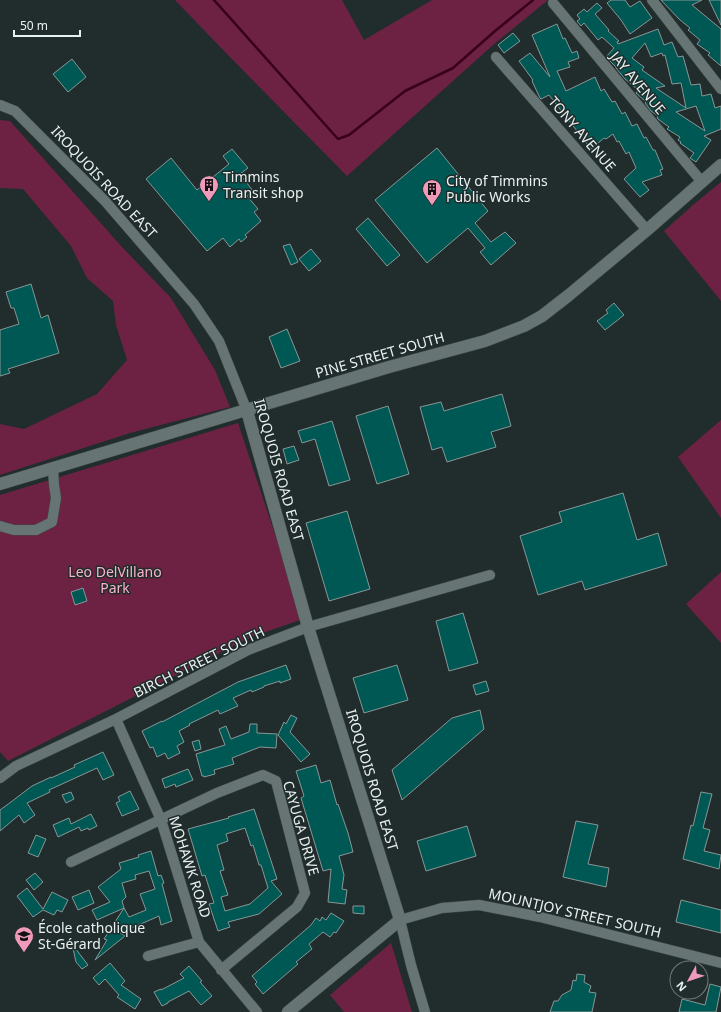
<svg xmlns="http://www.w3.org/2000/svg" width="721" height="1012" font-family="'Noto Sans',sans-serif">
<rect width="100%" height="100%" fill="#212d2c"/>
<!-- green -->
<path fill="#6d2243" d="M 175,0 L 342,0 L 364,40 L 432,0 L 548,0 L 493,45 L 347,176 L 226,53 Z
M 0,120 L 10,121 L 122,247 L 171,298 L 215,370 L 230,407 L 130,433 L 0,475 L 0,424 L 24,429 L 97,394 L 127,360 L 116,325 L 113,301 L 87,278 L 71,246 L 23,189 L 0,188 Z
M 721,182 L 721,301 L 664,231 L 693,205 Z
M 721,420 L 721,518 L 678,457 Z
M 238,423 L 303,619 L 251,637 L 8,761 L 0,752 L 0,495 Z
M 721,572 L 721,643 L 686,604 Z
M 391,943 L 412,1012 L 344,1012 L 330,995 Z"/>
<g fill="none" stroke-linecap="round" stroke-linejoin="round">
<!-- stream -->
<path stroke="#39001b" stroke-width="2.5" d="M 214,0 L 338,139 L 349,135 L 405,91 L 453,68 L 495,31 L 533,0"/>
</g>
<!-- building -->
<path fill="#005855" stroke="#889695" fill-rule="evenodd" d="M 611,0 L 625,0 L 630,7 L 640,1 L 652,18 L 630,34 L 621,20 L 607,3 Z
M 661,0 L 702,0 L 692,5 L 721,29 L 721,66 L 708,55 L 710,53 L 697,44 L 700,40 L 688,30 L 690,28 L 679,19 Z
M 709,0 L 721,0 L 721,25 Z
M 597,3 L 602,8 L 595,14 L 609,30 L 608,31 L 619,41 L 617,42 L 618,44 L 658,29 L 664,45 L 672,42 L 678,57 L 683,56 L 691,85 L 700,84 L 702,96 L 711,94 L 715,108 L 721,106 L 721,129 L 704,136 L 711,140 L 696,162 L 690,158 L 694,153 L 680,143 L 681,142 L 678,140 L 680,137 L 667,129 L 669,127 L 658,119 L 657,117 L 658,116 L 651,111 L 645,103 L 646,102 L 636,93 L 638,90 L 625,79 L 616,68 L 616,67 L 606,57 L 614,48 L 602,37 L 598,40 L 584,23 L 581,26 L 577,21 L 580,19 L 577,15 L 584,9 L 587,12 ZM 645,43 L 651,57 L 662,53 L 663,56 L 665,55 L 672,84 L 681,83 L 686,108 L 656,88 L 665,86 L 642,70 L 644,67 L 632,58 ZM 696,106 L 705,131 L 676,112 Z
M 557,24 L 563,39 L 565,38 L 572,53 L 577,51 L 579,58 L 568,62 L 570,67 L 557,71 L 566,91 L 595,77 L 601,91 L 604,89 L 612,102 L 615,101 L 622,114 L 625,112 L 632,126 L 637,124 L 644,138 L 646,137 L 653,150 L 655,150 L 663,169 L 660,170 L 662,175 L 642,182 L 649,190 L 640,197 L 624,179 L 636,168 L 629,152 L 626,154 L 619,141 L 617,142 L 613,134 L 606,139 L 604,138 L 591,149 L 549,95 L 541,99 L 540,98 L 532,81 L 533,80 L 519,61 L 530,53 L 550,77 L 532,35 Z
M 513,33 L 520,41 L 504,53 L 498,45 Z
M 72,59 L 86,77 L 68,92 L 53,74 Z
M 437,148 L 488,211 L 475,223 L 491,242 L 505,232 L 516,243 L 491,265 L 480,252 L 485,248 L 468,228 L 427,263 L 375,200 Z
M 232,149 L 248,168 L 240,174 L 253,191 L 247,196 L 258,209 L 254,212 L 261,221 L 245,235 L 247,237 L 241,242 L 239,239 L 230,247 L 223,238 L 207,251 L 146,179 L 171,158 L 197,190 L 229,164 L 223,156 Z
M 368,218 L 400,255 L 387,266 L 356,229 Z
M 290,244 L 298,262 L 291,265 L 283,246 Z
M 311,249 L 321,261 L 309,271 L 299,259 Z
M 31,284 L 41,318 L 48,315 L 59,353 L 8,369 L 10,373 L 0,376 L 0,330 L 19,324 L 14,308 L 11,308 L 6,292 Z
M 614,303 L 624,315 L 605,330 L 597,321 L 608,313 L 606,310 Z
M 287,329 L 300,361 L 281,368 L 269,337 Z
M 502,394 L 511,426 L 491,432 L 496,447 L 447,462 L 442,447 L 432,450 L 420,407 L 441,402 L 444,411 Z
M 388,406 L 409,474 L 377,484 L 356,416 Z
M 332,421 L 350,480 L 329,486 L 315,439 L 302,443 L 298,431 Z
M 294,446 L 299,460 L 287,464 L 283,449 Z
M 623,493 L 637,540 L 658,533 L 667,565 L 585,590 L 582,581 L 538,595 L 520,536 L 562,522 L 559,512 Z
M 347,511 L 370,589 L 329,601 L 306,523 Z
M 83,588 L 87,601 L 75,605 L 71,592 Z
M 463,613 L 478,663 L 449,671 L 436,621 Z
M 286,665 L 291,679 L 280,683 L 280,681 L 264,686 L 264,687 L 252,692 L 251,690 L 233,698 L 238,706 L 220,714 L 218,710 L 189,724 L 190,725 L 179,731 L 184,742 L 177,746 L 180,753 L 168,759 L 165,753 L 157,757 L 153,747 L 150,748 L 142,731 L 162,721 L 162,722 L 238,682 Z
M 397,665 L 408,700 L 364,713 L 353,678 Z
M 486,681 L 489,691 L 476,695 L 473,685 Z
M 480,710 L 484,729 L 402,800 L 392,770 L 452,718 Z
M 291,715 L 297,718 L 290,732 L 310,754 L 301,762 L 278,735 L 284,722 L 286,724 Z
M 250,724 L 257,724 L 257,733 L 277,734 L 276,748 L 260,747 L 232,758 L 234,764 L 214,770 L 215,774 L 204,777 L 204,776 L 202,776 L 196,754 L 225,745 L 219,729 L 226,726 L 231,739 L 249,732 Z
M 199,740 L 201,749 L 195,751 L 192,742 Z
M 103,752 L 114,775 L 103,780 L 97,768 L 49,790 L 50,792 L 27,803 L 35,815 L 24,823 L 19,815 L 0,831 L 0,810 L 7,805 L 32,786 L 51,777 L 51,778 L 75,767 L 74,765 Z
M 316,765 L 321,783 L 330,780 L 337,805 L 338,804 L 348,833 L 353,852 L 339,856 L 344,875 L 342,889 L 347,890 L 345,904 L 328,902 L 331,869 L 323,871 L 301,798 L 304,796 L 296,771 Z
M 188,769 L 193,780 L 176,787 L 175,784 L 165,788 L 162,779 Z
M 130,791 L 139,809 L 122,816 L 116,803 L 120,801 L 118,797 Z
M 71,792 L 74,799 L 66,803 L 62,795 Z
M 701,792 L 712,794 L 703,828 L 710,830 L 704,851 L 721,855 L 719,869 L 683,859 L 691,825 L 693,826 Z
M 254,809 L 277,879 L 271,881 L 282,894 L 259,914 L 228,922 L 230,927 L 218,931 L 209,904 L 214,903 L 205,875 L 202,876 L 188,829 L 229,818 L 228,817 ZM 245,828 L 251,846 L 253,845 L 259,865 L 261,865 L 268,888 L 250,904 L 225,911 L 221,897 L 228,895 L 220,871 L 224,870 L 217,845 L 228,841 L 226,834 Z
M 91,814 L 97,826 L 89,830 L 88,828 L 81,831 L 79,827 L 58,837 L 53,825 L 69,818 L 71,824 Z
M 576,821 L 598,825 L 588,864 L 609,868 L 606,887 L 563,877 Z
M 467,826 L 476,856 L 426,871 L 417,841 Z
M 36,835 L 46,839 L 38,857 L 28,853 Z
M 151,851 L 158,876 L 161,875 L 164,883 L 162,884 L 172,921 L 161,925 L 159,916 L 120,933 L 125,936 L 95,960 L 107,940 L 104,939 L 124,908 L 129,917 L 146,910 L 140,894 L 155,889 L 149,871 L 135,875 L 136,879 L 122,883 L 126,897 L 122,901 L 124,908 L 97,920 L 92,910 L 110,902 L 98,887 L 121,869 L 119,863 L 139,857 L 138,855 Z
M 35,873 L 43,882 L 34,890 L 26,880 Z
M 27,888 L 43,909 L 52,892 L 68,900 L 62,912 L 57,910 L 54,915 L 43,910 L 33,917 L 17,896 Z
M 89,890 L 94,903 L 78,910 L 72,897 Z
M 681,900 L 721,910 L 721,933 L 676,922 Z
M 353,906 L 364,906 L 364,914 L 353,913 Z
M 331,913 L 344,921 L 336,933 L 334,932 L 330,937 L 323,932 L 309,944 L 312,949 L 296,962 L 298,964 L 263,994 L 255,984 L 257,982 L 252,976 L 311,925 L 316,918 L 320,921 L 322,917 L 326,920 Z
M 72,944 L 88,965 L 82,969 L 76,962 Z
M 110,963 L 125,981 L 121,985 L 141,999 L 135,1009 L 117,997 L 119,995 L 105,979 L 99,985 L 93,978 Z
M 189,966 L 202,981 L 200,982 L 212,996 L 201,1005 L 189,991 L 168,1002 L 168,1003 L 162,1006 L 154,992 L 161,989 L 161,990 L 184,978 L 180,974 Z
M 577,974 L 585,975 L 584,982 L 591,986 L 589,992 L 596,993 L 592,1012 L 550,1012 L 554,1001 L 558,1001 L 562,995 L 571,990 L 573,980 L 576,981 Z
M 710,984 L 721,987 L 716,1012 L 679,1012 L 682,999 L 705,1005 Z"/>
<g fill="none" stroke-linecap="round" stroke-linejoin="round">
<!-- minor casing -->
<g stroke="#404a49" stroke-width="11">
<path id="minor" d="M 652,0 L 721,89
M 553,3 L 702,182
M 496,57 L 647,230
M 0,105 L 15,111 L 105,201 L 194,304 L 219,341 L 247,411
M 0,526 L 14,530 L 36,530 L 52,522 L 56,498 L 54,485 L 53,468
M 116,719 L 161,820 L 199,942 L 257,1012
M 0,778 L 16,766 L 116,719 L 248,650 L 308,627 L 490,575
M 71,862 L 217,793 L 263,775 L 276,781 L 305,893 L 297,907 L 221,970
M 148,956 L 199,942
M 425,1012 L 411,965 L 400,920 L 442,908 L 479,905 L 540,917 L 721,963"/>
</g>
<!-- tertiary casing -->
<g stroke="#404a49" stroke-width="13">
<path id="tertiary" d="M 247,411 L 308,627 L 400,920 L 288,1012
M 0,484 L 389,367 L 485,341 L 524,326 L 542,316 L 569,295 L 647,230 L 721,165"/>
</g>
<!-- minor -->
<use href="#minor" stroke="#667473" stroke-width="10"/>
<!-- tertiary -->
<use href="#tertiary" stroke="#667473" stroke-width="12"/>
</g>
<!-- icons -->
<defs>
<g id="building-pin" transform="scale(1)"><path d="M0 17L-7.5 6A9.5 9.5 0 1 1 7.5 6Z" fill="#ef9ab9" stroke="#212d2c"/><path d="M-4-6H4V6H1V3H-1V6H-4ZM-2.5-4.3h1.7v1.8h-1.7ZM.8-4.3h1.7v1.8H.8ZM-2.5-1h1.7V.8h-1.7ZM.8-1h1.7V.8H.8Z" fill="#111"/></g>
<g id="school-pin" transform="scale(1)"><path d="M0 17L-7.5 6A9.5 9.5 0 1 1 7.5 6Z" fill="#ef9ab9" stroke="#212d2c"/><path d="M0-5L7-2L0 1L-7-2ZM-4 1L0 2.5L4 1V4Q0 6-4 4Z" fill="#111"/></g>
</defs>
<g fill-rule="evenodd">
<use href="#building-pin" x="209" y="185"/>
<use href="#building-pin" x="432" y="189"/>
<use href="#school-pin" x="24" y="936"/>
</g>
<g text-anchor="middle" stroke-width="3" stroke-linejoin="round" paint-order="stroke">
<!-- street labels -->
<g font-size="14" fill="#e9f1f0" stroke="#212d2c">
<text transform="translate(638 83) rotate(50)" y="5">JAY AVENUE</text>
<text transform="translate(582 134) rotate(49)" y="5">TONY AVENUE</text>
<text transform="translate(104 182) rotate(47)" y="5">IROQUOIS ROAD EAST</text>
<text transform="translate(380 355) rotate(-16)" y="5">PINE STREET SOUTH</text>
<text transform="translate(279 470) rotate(74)" y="5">IROQUOIS ROAD EAST</text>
<text transform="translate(199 662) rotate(-26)" y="5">BIRCH STREET SOUTH</text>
<text transform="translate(372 780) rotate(73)" y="5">IROQUOIS ROAD EAST</text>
<text transform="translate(301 828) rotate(74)" y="5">CAYUGA DRIVE</text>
<text transform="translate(190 867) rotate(72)" y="5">MOHAWK ROAD</text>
<text transform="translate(575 913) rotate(13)" y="5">MOUNTJOY STREET SOUTH</text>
</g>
<!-- poi labels -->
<g font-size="14" fill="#e9f1f0" stroke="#212d2c" text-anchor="start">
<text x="223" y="182">Timmins<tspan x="223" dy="16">Transit shop</tspan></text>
<text x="446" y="186">City of Timmins<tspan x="446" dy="16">Public Works</tspan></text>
<text x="38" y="933">École catholique<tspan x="38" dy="16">St-Gérard</tspan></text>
</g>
<!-- park labels -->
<g font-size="14" fill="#fab2cb" stroke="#212d2c">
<text x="115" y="577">Leo DelVillano<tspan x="115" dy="16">Park</tspan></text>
</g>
</g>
<!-- north arrow -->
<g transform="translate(689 980) rotate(230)"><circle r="19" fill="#212d2c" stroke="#717b7a"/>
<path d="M0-3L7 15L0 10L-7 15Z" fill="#ef9ab9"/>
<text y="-6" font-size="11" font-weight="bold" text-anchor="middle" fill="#e9f1f0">N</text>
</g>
<!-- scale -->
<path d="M14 30v6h66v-6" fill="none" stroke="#e9f1f0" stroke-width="2"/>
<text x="20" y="30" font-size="12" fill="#e9f1f0" stroke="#212d2c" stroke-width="3" paint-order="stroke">50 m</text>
</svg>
